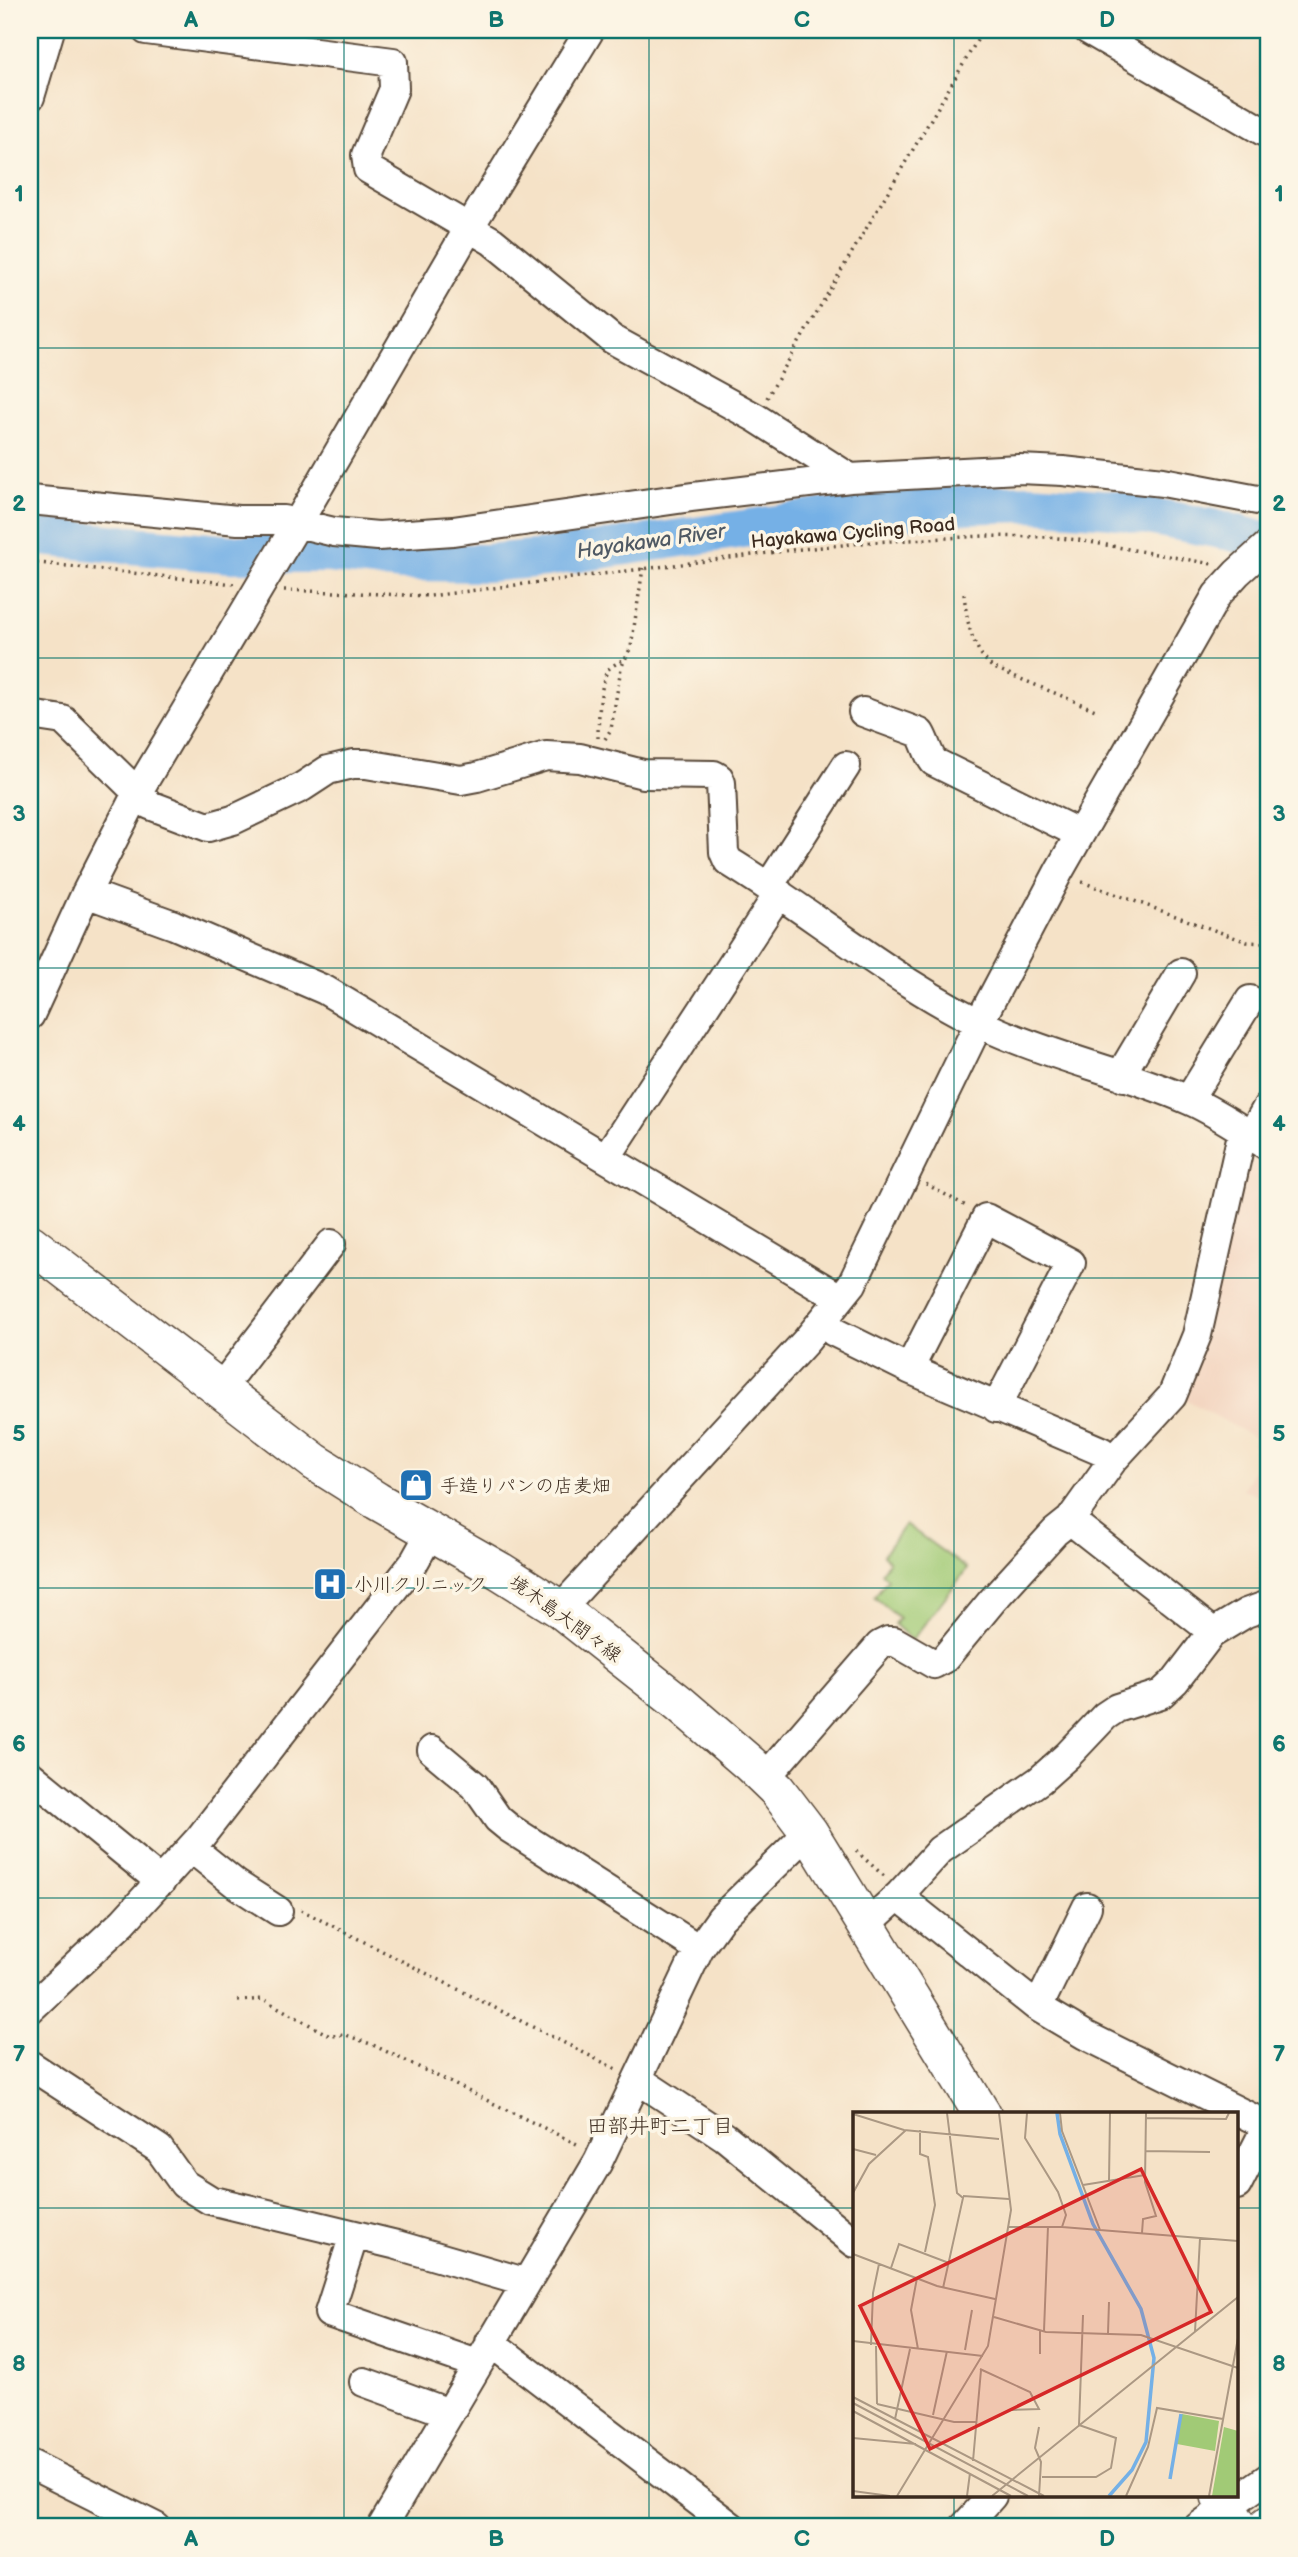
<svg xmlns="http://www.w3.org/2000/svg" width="1298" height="2557" font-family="'Balsamiq Sans','Klee One',sans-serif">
<rect width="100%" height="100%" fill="#fcf5e5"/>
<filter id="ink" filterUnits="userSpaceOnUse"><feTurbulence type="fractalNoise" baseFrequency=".0143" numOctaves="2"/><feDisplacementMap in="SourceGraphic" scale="14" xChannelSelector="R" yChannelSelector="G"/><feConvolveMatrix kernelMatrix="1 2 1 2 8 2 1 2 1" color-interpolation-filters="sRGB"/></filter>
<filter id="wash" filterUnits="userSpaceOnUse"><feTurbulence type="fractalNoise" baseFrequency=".00686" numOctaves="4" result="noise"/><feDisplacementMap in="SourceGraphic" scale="28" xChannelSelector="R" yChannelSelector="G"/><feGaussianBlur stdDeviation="1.57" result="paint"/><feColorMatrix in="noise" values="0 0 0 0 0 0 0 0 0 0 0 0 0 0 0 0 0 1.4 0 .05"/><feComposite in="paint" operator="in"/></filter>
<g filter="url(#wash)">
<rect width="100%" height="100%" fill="#f5e2c7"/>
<!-- built -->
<path fill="#f3d4bf" d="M 1246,1144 L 1268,1158 L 1268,1501 L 1243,1489 L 1264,1452 L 1253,1444 L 1255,1438 L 1180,1396 Z"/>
<!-- green -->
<path fill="#a1ca76" stroke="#6e7a4a" stroke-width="2" d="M 905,1524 L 967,1569 L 912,1640 L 894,1624 L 899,1618 L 874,1597 L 888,1579 L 881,1573 L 889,1561 L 883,1555 Z"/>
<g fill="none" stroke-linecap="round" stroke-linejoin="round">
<!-- river -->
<path stroke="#74b0e6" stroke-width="38" d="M 30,536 L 232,554 L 329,554 L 403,562 L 485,563 L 545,558 L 818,518 L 957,505 L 1031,503 L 1112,509 L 1227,531 L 1268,542"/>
</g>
</g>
<g filter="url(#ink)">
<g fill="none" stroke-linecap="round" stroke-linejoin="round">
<!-- minor casing -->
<g stroke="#574637" stroke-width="32">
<path id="minor" d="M 146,30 L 393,62 L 394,89 L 366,155 L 368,169 L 492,241 L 612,339 L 756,418 L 850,478
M 1088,30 L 1268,134
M 30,97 L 50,30
M 30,500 L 238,520 L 284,520 L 334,532 L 378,536 L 453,531 L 692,497 L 850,478 L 1019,469 L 1063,471 L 1163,482 L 1268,502
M 863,712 L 920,733 C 926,743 927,753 934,762 L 1080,834
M 30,715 L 63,720 L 150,805 L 208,827 L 233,820 L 302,787 L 328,770 L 353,764 L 366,764 L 461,780 L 477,777 L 546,756 L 580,758 L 643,774 L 714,775 L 719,778 L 721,783 L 724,852 L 728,861 C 818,916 900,987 996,1031 C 1059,1059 1128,1073 1191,1101 C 1218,1113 1243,1131 1268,1146
M 769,886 L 846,766
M 86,893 L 174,925 L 325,990 L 840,1298
M 30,1015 L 86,893 L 137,793 L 297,524 L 469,228 L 590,30
M 1124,1077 L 1127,1064 L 1181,973
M 1191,1101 L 1196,1088 L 1250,1000
M 1251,1136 L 1268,1106
M 606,1158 L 779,893
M 824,1321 L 834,1332 L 909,1369 L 1101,1451 L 1113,1460
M 909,1369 L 986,1218 L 1071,1263 L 996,1408
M 220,1389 L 331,1244
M 1070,1520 L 1204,1625 L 1211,1634
M 560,1609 L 806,1341 L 852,1284 L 980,1021 L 1059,871 L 1217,595 L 1237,573 L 1268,545
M 432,1750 L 475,1786 L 498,1819 L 509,1828 L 699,1949
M 30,1775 L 161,1882
M 765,1778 L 880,1645 L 888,1641 L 894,1641 L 934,1664 L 945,1658 L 992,1601 L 1055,1532 L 1070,1520 L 1113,1460 L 1172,1396 L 1197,1335 L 1240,1143 L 1245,1133
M 191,1848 L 236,1884 L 278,1911
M 900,1894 L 907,1903 L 1036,2006 L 1085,2035 L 1268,2126
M 866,1925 L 900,1894 L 940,1850 L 1040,1780 L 1068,1755 L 1105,1716 L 1117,1708 L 1161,1694 L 1175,1681 L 1211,1634 L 1246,1613 L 1268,1605
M 1036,2006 L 1045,1993 L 1087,1907
M 30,2009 L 123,1922 L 199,1839 L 413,1564 L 431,1532
M 30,2065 L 159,2149 L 184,2184 L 210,2200 L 397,2245 L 514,2279 L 524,2285
M 639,2080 L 725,2137 L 855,2243
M 1237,2185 L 1267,2126
M 354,2235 L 329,2313 L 477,2364
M 490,2342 L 732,2527
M 364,2382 L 449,2413
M 30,2464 L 156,2527
M 382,2527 L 598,2162 L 699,1949 L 721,1918 L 809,1832
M 964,2527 L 992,2496
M 1198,2527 L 1268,2478"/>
</g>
<!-- major casing -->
<g stroke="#574637" stroke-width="40">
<path id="major" d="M 30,1243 L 315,1462 L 377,1501 L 500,1571 L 560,1609 L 679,1703 L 750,1764 L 777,1790 L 809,1832 L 982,2114
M 1220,2496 L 1239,2527"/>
</g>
<!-- highway casing -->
<g stroke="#574637" stroke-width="42">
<path id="highway" d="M 1267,2527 L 1268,2526"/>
</g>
<!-- path -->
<path stroke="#574637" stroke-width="3.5" stroke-dasharray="2 5" stroke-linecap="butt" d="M 767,398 C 838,274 912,153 983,30
M 30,562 L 235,584
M 284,590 L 430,596 L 792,550 L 872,542 L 983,536 L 1048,537 L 1078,540 L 1212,564
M 964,594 C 967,622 971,647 992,667 L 1098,711
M 598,738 C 598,724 600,681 608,670 C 611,666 618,663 622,660
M 605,739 L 611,729 L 621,668 L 631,647 L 643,568
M 1082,882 L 1247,942 L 1268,943
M 926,1184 L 966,1206
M 856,1851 L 884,1876
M 301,1910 L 616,2069
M 238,2001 L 263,1999 L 330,2036 L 346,2035 L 373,2045 L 579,2145"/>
<!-- minor -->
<use href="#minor" stroke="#fff" stroke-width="28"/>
<!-- major -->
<use href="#major" stroke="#fff" stroke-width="37"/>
<!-- highway -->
<use href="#highway" stroke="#fff" stroke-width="38"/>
</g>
</g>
<!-- grid -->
<path fill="none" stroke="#0f766e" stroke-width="2" stroke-opacity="0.55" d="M 344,30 L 344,2527M 649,30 L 649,2527M 954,30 L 954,2114M 30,348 L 1268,348M 30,658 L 1268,658M 30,968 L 1268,968M 30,1278 L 1268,1278M 30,1588 L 1268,1588M 30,1898 L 1268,1898M 30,2208 L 855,2208M 1237,2208 L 1268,2208M 954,2496 L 954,2527"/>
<!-- icons -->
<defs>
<g id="shop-square" transform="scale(1.75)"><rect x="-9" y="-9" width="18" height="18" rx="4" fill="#1f6fb2" stroke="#fcf5e5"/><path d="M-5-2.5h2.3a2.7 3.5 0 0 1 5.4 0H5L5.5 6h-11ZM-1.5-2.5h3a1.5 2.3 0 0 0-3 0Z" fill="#fff"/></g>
<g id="hospital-square" transform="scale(1.75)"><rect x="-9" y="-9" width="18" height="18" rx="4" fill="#1f6fb2" stroke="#fcf5e5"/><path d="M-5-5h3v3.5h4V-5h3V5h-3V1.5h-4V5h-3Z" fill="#fff"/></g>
</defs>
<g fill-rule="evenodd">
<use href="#shop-square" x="416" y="1485"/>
<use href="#hospital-square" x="330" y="1584"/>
</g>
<g text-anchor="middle" stroke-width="7" stroke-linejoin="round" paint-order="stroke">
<!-- street labels -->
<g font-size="19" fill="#3b2a1e" stroke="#fcf5e5">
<text transform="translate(853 532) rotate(-5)" y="7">Hayakawa Cycling Road</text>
<text transform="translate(566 1618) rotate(36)" y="7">境木島大間々線</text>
</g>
<!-- poi labels -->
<g font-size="19" fill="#3b2a1e" stroke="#fcf5e5" text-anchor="start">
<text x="440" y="1492">手造りパンの店麦畑</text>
<text x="354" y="1591">小川クリニック</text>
</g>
<!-- water labels -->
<g font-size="21" font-style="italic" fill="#4f5964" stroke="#fcf5e5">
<text transform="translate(651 541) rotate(-8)" y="7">Hayakawa River</text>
</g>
<!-- neighbourhood labels -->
<g font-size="21" fill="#3b2a1e" stroke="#fcf5e5">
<text x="660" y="2133">田部井町二丁目</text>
</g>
</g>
<!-- overview -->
<g transform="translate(853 2112)">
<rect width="385" height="385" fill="#f5e2c7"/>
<path d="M 329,302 L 366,309 L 362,339 L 324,332 ZM 371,315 L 385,319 L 385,384 L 359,384 Z" fill="#a1ca76"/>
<path fill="none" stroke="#74b0e6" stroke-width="3.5" d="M 204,1 L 207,22 L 240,112 L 288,197 L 301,246 L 293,330 L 279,358 L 256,384M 317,367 L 328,302"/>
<path fill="none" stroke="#ab9883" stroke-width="2" d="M 174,1 L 172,26 L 205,80 L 213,103 L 209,115M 207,1 L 209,19 L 247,118M 0,2 L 51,18 L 146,27M 293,6 L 373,7 L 376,1M 67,18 L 67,42 L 75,45 L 82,93 L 72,140M 0,37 L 23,43M 293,39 L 357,40M 256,69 L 257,1M 230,73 L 292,63M 0,81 L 16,52 L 53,18M 110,84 L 156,87M 156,115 L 209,115 L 385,129M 289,121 L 290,107 L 303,104 L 292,70 L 293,1M 0,142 L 84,174 L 142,187M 38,156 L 46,132 L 96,151M 64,166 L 58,198 L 65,237M 90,176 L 110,86 L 104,81 L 94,1M 141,205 L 193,220 L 288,223 L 385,256M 191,219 L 195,114M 342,220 L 347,126M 255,221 L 256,190M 0,229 L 130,244M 18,233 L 20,181 L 26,152M 23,234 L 24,292M 112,238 L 119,198M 187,242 L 187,219M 127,257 L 177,280 L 186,297 L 159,298M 0,285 L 191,384M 0,291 L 175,384M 24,292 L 101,310 L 123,310M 0,299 L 158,384M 80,303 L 94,239M 42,307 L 57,237M 0,326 L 63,332M 120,349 L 128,258M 189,365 L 243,365 L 258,356 L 263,326 L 226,313 L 230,203M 0,379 L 37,384M 44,384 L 135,234 L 158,98 L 146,1M 114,384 L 117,361M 139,384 L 385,185M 186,384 L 188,350 L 182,336 L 186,315M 273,384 L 295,335 L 304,296 L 370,307M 356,384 L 385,226"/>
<path fill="#d62828" fill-opacity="0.15" stroke="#d62828" stroke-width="3.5" d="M 288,57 L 358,200 L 77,337 L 7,194 Z"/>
<rect width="385" height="385" fill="none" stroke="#3b2a1e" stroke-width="3.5"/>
</g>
<!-- margin -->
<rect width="1298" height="2557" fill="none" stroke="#fcf5e5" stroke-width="77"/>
<rect x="38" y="38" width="1222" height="2480" fill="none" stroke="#0f766e" stroke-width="2.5"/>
<g font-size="23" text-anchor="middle" font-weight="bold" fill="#0f766e">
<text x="191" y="27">A</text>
<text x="496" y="27">B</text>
<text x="802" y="27">C</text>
<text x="1107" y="27">D</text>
<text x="19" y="201">1</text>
<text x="1279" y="201">1</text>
<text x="19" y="511">2</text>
<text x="1279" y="511">2</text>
<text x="19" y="821">3</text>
<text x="1279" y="821">3</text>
<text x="19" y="1131">4</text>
<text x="1279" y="1131">4</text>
<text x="19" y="1441">5</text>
<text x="1279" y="1441">5</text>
<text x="19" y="1751">6</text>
<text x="1279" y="1751">6</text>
<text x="19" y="2061">7</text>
<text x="1279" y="2061">7</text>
<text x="19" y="2371">8</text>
<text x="1279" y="2371">8</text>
<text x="191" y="2546">A</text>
<text x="496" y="2546">B</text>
<text x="802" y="2546">C</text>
<text x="1107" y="2546">D</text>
</g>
</svg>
